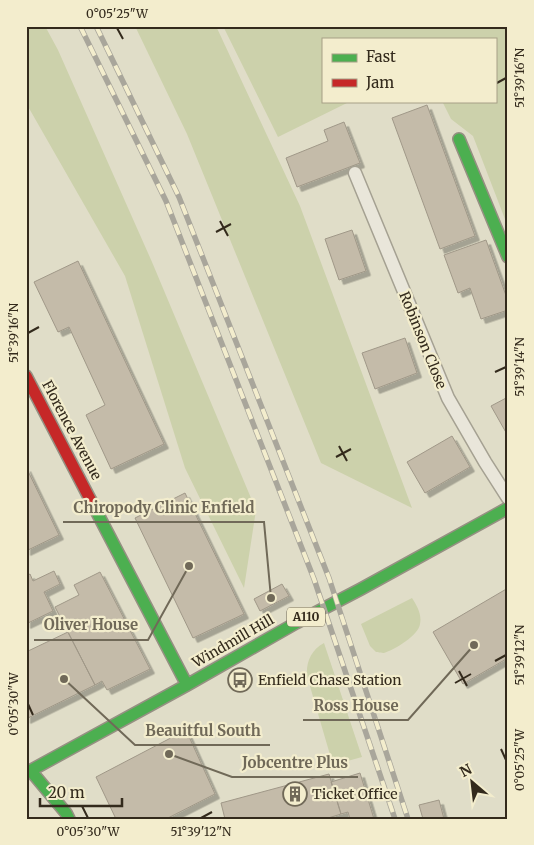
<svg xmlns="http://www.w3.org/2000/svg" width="534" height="845" font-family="Merriweather,serif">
<defs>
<filter id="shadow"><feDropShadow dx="4.5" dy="4.5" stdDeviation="0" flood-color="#0004"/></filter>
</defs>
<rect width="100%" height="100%" fill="#e0ddc8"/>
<!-- green -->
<path fill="#ccd1ab" d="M 26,26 L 45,26 L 58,50 L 152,262 L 256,510 L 244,588 L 185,468 L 125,276 L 26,103 Z
M 135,26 L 216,26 L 300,206 L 412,508 L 321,463 L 187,134 Z
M 223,26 L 508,26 L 508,227 L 473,136 L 451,119 L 442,101 L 495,101 L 495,39 L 323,39 L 323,101 L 351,101 L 278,137 Z
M 412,598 C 417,606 422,614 420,624 C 419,635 394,650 384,653 C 382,653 377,652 376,652 L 370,646 L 361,624 Z
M 324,643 L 362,757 L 333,765 L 307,676 C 306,662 311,650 324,643 Z"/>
<!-- building -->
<path fill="#c4bba9" stroke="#a09888" filter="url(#shadow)" d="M 427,105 L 475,236 L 440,249 L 392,118 Z
M 344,122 L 360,163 L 297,187 L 286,158 L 328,141 L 324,130 Z
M 352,230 L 366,271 L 339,280 L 325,239 Z
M 486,240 L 508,301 L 508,310 L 481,319 L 470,288 L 458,293 L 444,255 Z
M 78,261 L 164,444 L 111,469 L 86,415 L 105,405 L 69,327 L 58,332 L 34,282 Z
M 405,338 L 417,373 L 375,389 L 362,353 Z
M 508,397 L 508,436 L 491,406 Z
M 452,436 L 470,467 L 425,493 L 407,462 Z
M 26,467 L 59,535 L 26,551 Z
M 185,493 L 244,614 L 193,638 L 135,518 Z
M 54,571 L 60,584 L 44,592 L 53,611 L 26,624 L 26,576 L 30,574 L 33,581 Z
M 100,572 L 150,669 L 107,690 L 102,681 L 95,685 L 55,607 L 79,595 L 74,585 Z
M 282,584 L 289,596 L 260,611 L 254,599 Z
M 508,588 L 508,658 L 463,684 L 433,632 Z
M 68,632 L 95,685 L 26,719 L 26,652 Z
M 186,730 L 215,794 L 166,819 L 116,819 L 96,777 Z
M 360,773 L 374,819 L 350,819 L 348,812 L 341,814 L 331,782 Z
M 329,774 L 341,814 L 325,819 L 225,819 L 221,803 Z
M 439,800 L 444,819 L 423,819 L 419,805 Z"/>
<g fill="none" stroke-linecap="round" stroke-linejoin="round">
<!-- lane casing -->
<g stroke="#a5a192" stroke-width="15">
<path id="lane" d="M 355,173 L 448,398 L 485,462 L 508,498"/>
</g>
<!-- fast casing -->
<g stroke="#959082" stroke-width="14">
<path id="fast" d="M 459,139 L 508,257
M 91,501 L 187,685
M 31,771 L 66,813 L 69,819
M 26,773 L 187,685 L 296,623 L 361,589 L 508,508"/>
</g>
<!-- jam casing -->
<g stroke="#959082" stroke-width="14">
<path id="jam" d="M 26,376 L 91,501"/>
</g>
<!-- lane -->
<use href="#lane" stroke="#e9e6da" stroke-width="12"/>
<!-- fast -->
<use href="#fast" stroke="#4caf50" stroke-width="11"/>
<!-- jam -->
<use href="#jam" stroke="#c62828" stroke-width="11"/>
<!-- rail casing -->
<g stroke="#a9a69b" stroke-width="5.5">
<path id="rail" d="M 80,26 L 166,201 L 314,579 L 395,819
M 96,26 L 179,197 L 329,578 L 408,819"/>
</g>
<!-- rail -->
<use href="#rail" stroke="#f3edcd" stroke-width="4" stroke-dasharray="11" stroke-linecap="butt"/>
</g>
<!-- ticks -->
<path fill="none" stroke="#332a1c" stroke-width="2" d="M 117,28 L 123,39M 495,84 L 506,78M 220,221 L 228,236M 216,232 L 231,224M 28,333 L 39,327M 495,372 L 506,367M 339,446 L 347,461M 336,457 L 351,449M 495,661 L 506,655M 459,671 L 467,686M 455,683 L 471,674M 28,704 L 33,715M 501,749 L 506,760M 82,806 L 88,818M 201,818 L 212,812"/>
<!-- icons -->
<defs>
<g id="bus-ring" transform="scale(1.25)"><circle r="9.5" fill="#f3edcd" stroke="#706958" stroke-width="1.5"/><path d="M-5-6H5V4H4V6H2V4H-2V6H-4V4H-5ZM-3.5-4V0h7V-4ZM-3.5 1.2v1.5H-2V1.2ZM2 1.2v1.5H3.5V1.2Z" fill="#706958"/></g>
<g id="building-ring" transform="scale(1.25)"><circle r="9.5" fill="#f3edcd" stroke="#706958" stroke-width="1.5"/><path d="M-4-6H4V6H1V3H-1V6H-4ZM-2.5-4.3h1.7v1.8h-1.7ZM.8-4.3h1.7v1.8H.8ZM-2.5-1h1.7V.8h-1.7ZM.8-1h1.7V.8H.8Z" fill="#706958"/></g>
</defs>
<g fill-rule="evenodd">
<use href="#bus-ring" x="240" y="680"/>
<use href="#building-ring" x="295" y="794"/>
</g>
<g text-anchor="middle" stroke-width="4.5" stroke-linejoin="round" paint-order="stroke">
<!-- shield labels -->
<rect fill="#f3edcd" stroke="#6d6451" stroke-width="1" x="287" y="607.5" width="38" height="19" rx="4"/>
<g font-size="12" font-weight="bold" fill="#332a1c">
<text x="306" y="621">A110</text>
</g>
<!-- street labels -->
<g font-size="14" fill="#332a1c" stroke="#f3edcd">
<text transform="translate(423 340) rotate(68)" y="5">Robinson Close</text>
<text transform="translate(72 430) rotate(62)" y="5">Florence Avenue</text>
<text transform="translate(233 641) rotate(-30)" y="5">Windmill Hill</text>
</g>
<!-- poi labels -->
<g font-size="14" fill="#332a1c" stroke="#f3edcd" text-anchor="start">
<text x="258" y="685">Enfield Chase Station</text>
<text x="312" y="799">Ticket Office</text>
</g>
</g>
<!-- callouts -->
<path fill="none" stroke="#706958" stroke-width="2" d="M271 598L264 522H63M189 566L148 640H34M474 645L408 720H303M64 679L135 745H270M169 754L232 777H358"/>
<g fill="#706958" stroke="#f3edcd" stroke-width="2">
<circle cx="271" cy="598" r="5"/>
<circle cx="189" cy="566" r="5"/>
<circle cx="474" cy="645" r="5"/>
<circle cx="64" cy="679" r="5"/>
<circle cx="169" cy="754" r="5"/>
</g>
<g font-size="15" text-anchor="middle" font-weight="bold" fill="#706958" stroke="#f3edcd" stroke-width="4.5" stroke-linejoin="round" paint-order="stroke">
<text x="164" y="513">Chiropody Clinic Enfield</text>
<text x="91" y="630">Oliver House</text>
<text x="356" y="711">Ross House</text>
<text x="203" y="736">Beauitful South</text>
<text x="295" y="768">Jobcentre Plus</text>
</g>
<!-- border -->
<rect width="534" height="845" fill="none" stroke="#f3edcd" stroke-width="55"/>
<!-- legend -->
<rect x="322" y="38" width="175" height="65" fill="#f3edcd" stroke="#a69f86"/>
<rect x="332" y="54" width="25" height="8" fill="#4caf50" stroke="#a69f86"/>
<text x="366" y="62" font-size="15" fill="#332a1c">Fast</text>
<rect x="332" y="79" width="25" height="8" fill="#c62828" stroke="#a69f86"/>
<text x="366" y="88" font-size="15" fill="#332a1c">Jam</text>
<!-- north arrow -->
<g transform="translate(472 782) rotate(332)" stroke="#f3edcd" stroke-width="4" paint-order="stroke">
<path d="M0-4L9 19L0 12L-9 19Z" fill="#332a1c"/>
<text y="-8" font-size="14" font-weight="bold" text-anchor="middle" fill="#332a1c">N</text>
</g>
<!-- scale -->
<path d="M40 798v8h82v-8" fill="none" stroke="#332a1c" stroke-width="2.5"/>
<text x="48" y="798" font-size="15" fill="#332a1c" stroke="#f3edcd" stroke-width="4" paint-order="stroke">20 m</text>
<rect x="28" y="28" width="478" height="790" fill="none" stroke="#332a1c" stroke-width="2"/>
<g font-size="12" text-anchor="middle" fill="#332a1c">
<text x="117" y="18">0°05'25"W</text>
<text transform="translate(520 78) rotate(-90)" y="4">51°39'16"N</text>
<text transform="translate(14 333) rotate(-90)" y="4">51°39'16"N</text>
<text transform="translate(520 367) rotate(-90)" y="4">51°39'14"N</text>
<text transform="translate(520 655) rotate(-90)" y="4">51°39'12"N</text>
<text transform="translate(14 704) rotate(-90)" y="4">0°05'30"W</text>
<text transform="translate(520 760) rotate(-90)" y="4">0°05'25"W</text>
<text x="88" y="836">0°05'30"W</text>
<text x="201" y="836">51°39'12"N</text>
</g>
</svg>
